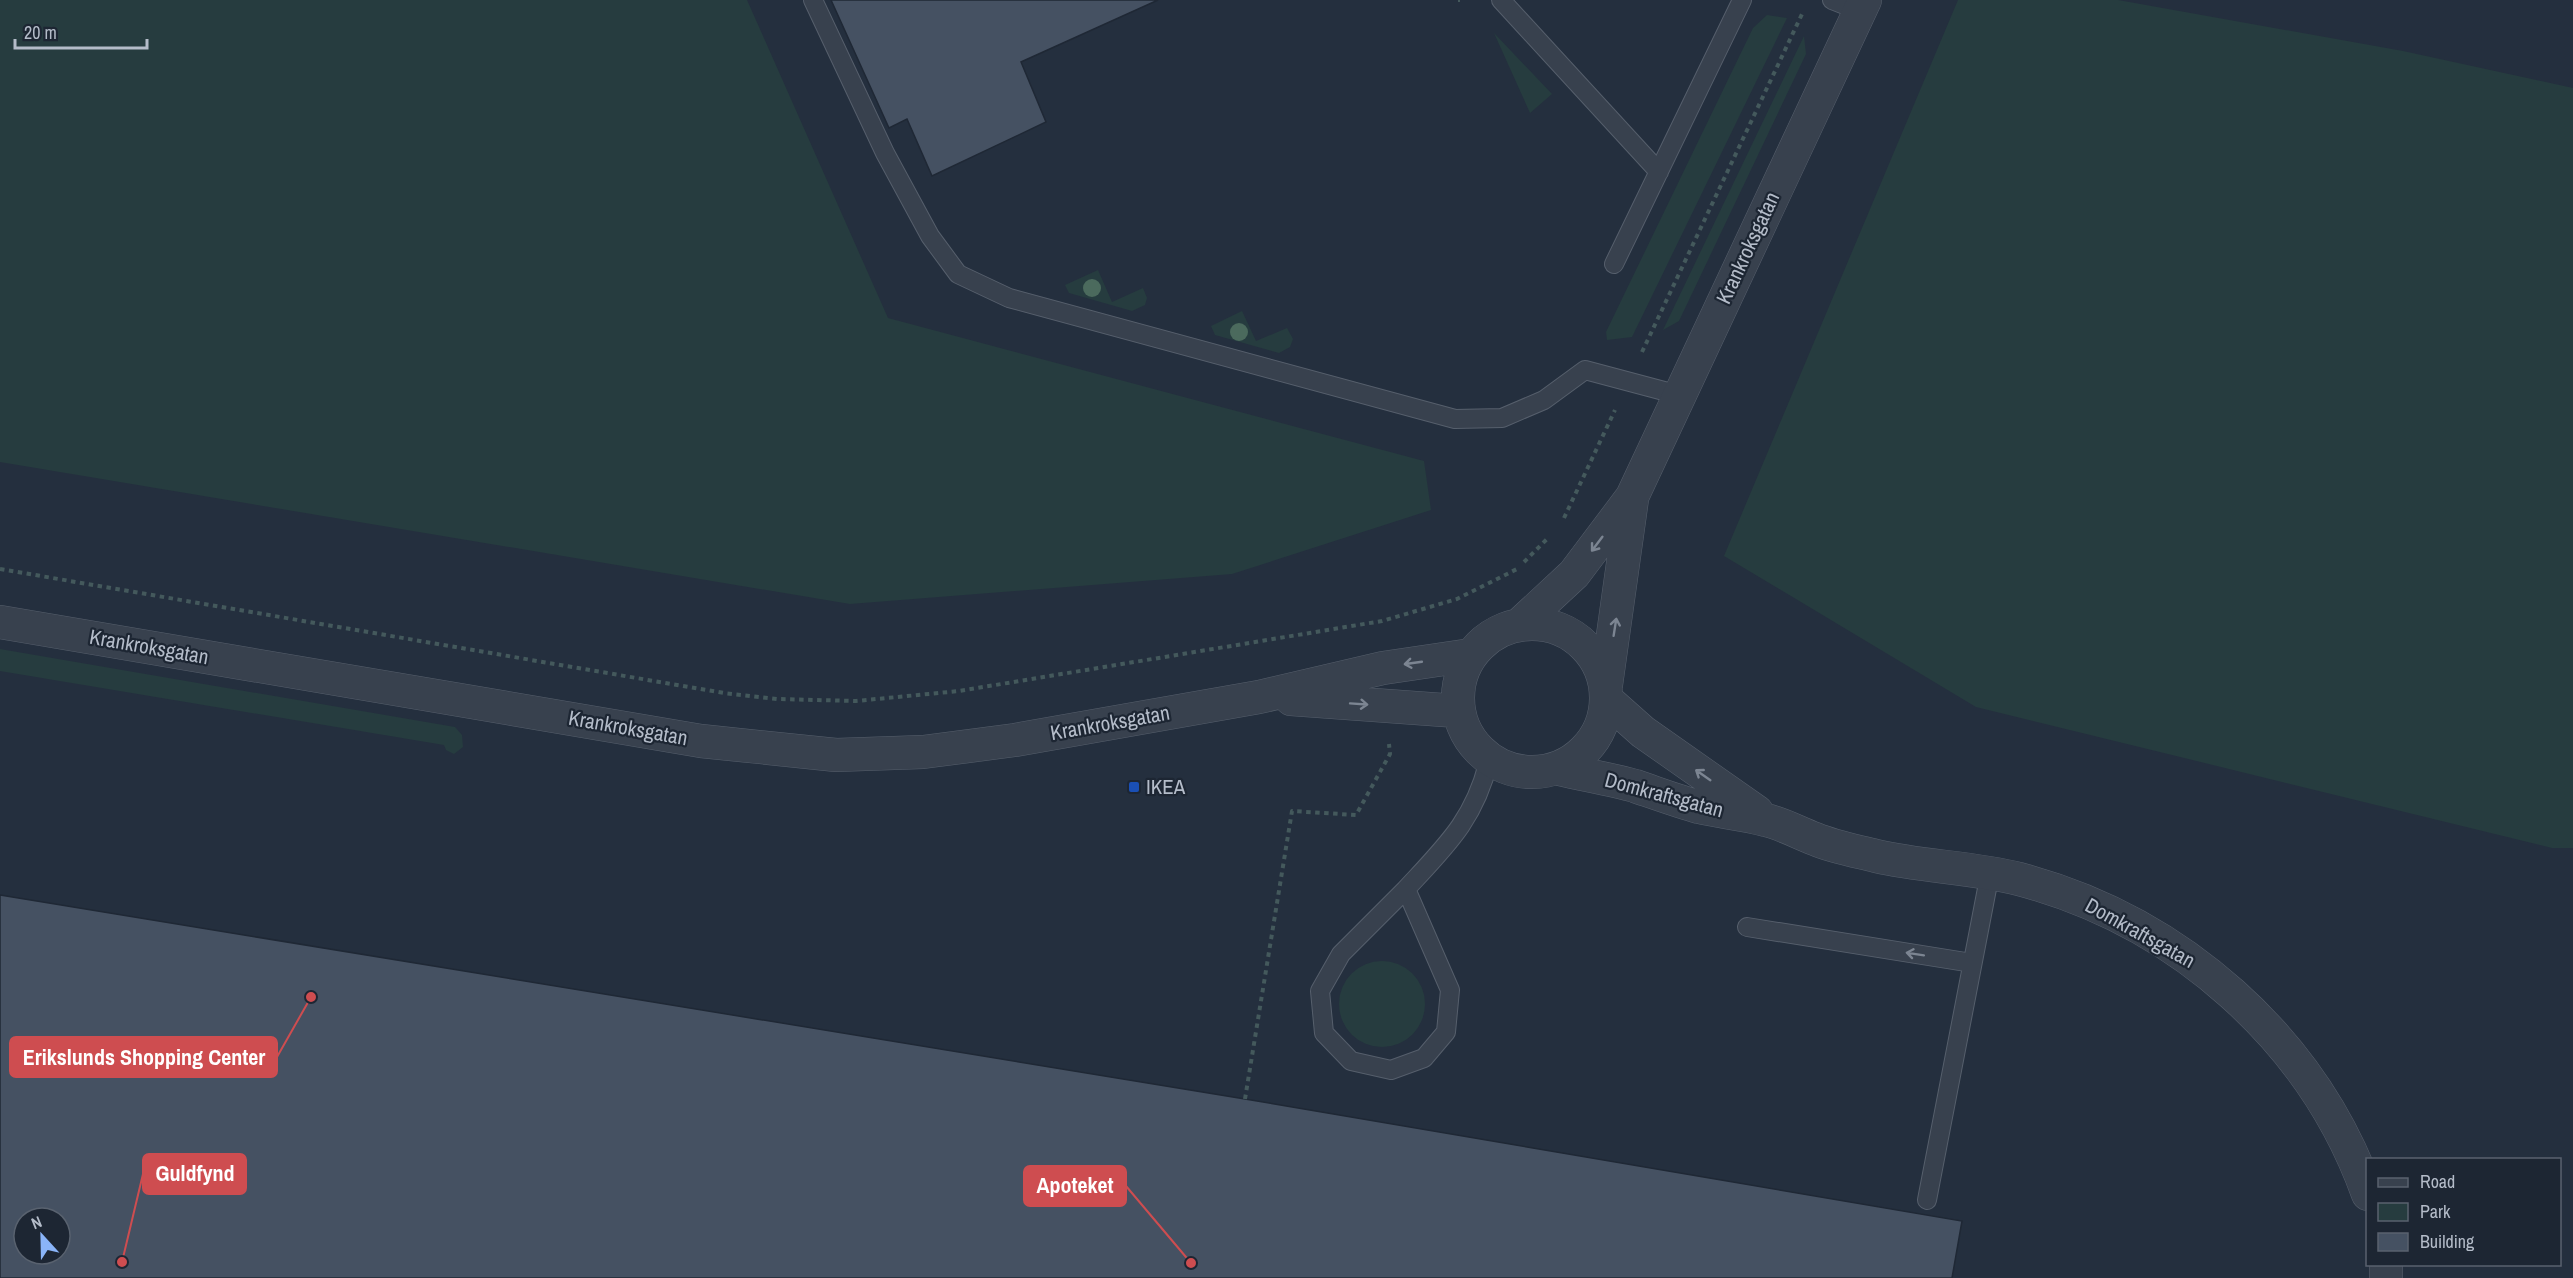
<svg xmlns="http://www.w3.org/2000/svg" width="2573" height="1278" font-family="'Archivo Narrow',sans-serif">
<rect width="100%" height="100%" fill="#242f3e"/>
<!-- green -->
<path fill="#263c3f" d="M 0,0 L 747,0 L 888,318 L 1424,461 L 1431,510 L 1232,574 L 850,604 L 0,462 Z
M 1958,0 L 2118,0 L 2403,51 L 2573,88 L 2573,848 L 2552,848 L 1976,707 L 1724,556 Z
M 1767,15 L 1787,18 L 1632,337 L 1607,340 L 1606,332 L 1753,28 Z
M 1494,33 L 1552,94 L 1530,113 Z
M 1804,36 L 1806,54 L 1679,321 L 1663,330 Z
M 1098,270 L 1112,302 L 1143,288 L 1147,298 L 1145,305 L 1132,311 L 1069,293 L 1065,285 Z
M 1242,311 L 1256,341 L 1287,328 L 1293,339 L 1290,347 L 1279,353 L 1215,335 L 1211,326 Z
M 0,649 L 455,727 L 462,735 L 463,747 L 454,754 L 446,750 L 444,745 L 0,671 Z
M1339 1004a43 43 0 1 1 86 0a43 43 0 1 1-86 0Z"/>
<!-- building -->
<path fill="#455162" stroke="#1f2835" stroke-width="1.5" fill-rule="evenodd" d="M 831,0 L 1158,0 L 1021,62 L 1046,122 L 932,176 L 907,119 L 889,128 Z
M 0,895 L 1245,1099 L 1962,1221 L 1952,1278 L 0,1278 ZM 24,1218 L 60,1218 L 60,1254 L 24,1254 Z"/>
<g fill="none" stroke-linecap="round" stroke-linejoin="round">
<!-- service casing -->
<g stroke="#565f6c" stroke-width="20">
<path id="service" d="M 813,0 L 885,153 L 930,236 L 958,274 L 1009,298 L 1455,419 L 1502,418 L 1544,400 L 1585,370 L 1679,395
M 1501,0 L 1659,172
M 1832,0 L 1860,11
M 1614,264 L 1742,0
M 1406,889 L 1450,990 L 1446,1032 L 1424,1058 L 1391,1070 L 1351,1061 L 1324,1033 L 1320,991 L 1341,954 Z
M 1406,889 C 1446,846 1475,819 1489,760
M 1747,927 L 1972,963
M 1927,1200 L 1990,873"/>
</g>
<!-- minor casing -->
<g stroke="#565f6c" stroke-width="34">
<path id="minor" d="M 0,622 L 701,741 L 836,755 L 923,752 L 1015,740 L 1259,697 L 1383,668 L 1471,655
M1458 698a74 74 0 1 1 148 0a74 74 0 1 1-148 0Z
M 1519,625 L 1574,574 L 1632,497 L 1865,0
M 1606,685 L 1632,499
M 1291,699 L 1457,711
M 1607,700 L 1643,732 L 1757,812
M 1559,769 C 1584,775 1610,779 1635,786 C 1656,793 1677,801 1699,807 C 1721,812 1744,814 1766,820 C 1783,824 1799,833 1815,839 C 1834,847 1856,851 1876,856 C 1923,867 1972,867 2019,879 C 2178,921 2312,1038 2368,1194
M 2386,1278 L 2386,1264"/>
</g>
<!-- path -->
<path stroke="#44595c" stroke-width="4" stroke-dasharray="4.5 4.5" stroke-linecap="butt" d="M 1458,0 L 1460,0
M 1642,352 L 1803,12
M 1564,518 L 1615,410
M 1524,562 L 1549,537
M 0,569 L 724,693 L 777,699 L 856,701 L 959,691 L 1382,621 L 1457,599 L 1517,569
M 1245,1099 L 1292,811 L 1356,815 L 1390,754 L 1389,744"/>
<!-- service -->
<use href="#service" stroke="#38414e" stroke-width="18"/>
<!-- minor -->
<use href="#minor" stroke="#38414e" stroke-width="33"/>
</g>
<!-- trees -->
<g fill="#4b6a5d">
<circle cx="1092" cy="288" r="9"/>
<circle cx="1239" cy="332" r="9"/>
</g>
<!-- one-way arrows -->
<defs><path id="oneway-shaft" d="M-6 0H5M1.5-3L5.5 0L1.5 3" fill="none" stroke-width="1.6" stroke-linecap="round" stroke-linejoin="round" transform="scale(1.5)"/></defs>
<g stroke="#7c8592">
<use href="#oneway-shaft" transform="translate(1597 544) rotate(127)"/>
<use href="#oneway-shaft" transform="translate(1615 627) rotate(-81)"/>
<use href="#oneway-shaft" transform="translate(1413 663) rotate(172)"/>
<use href="#oneway-shaft" transform="translate(1359 704) rotate(4)"/>
<use href="#oneway-shaft" transform="translate(1703 775) rotate(-145)"/>
<use href="#oneway-shaft" transform="translate(1915 954) rotate(-171)"/>
</g>
<!-- markers -->
<rect fill="#1a4fb4" stroke="#1d2633" stroke-width="2" x="1128" y="781" width="12" height="12" rx="3"/>
<g text-anchor="middle" stroke-width="4.5" stroke-linejoin="round" paint-order="stroke">
<!-- street labels -->
<g font-size="21" fill="#b4bcc9" stroke="#1d2633">
<text transform="translate(1748 248) rotate(-65)" y="7">Krankroksgatan</text>
<text transform="translate(149 647) rotate(10)" y="7">Krankroksgatan</text>
<text transform="translate(1110 723) rotate(-10)" y="7">Krankroksgatan</text>
<text transform="translate(628 728) rotate(10)" y="7">Krankroksgatan</text>
<text transform="translate(1664 795) rotate(15)" y="7">Domkraftsgatan</text>
<text transform="translate(2140 933) rotate(29)" y="7">Domkraftsgatan</text>
</g>
<!-- poi labels -->
<g font-size="21" fill="#b4bcc9" stroke="#1d2633" text-anchor="start">
<text x="1146" y="794">IKEA</text>
</g>
</g>
<!-- callouts -->
<path fill="none" stroke="#ce4d50" stroke-width="2" d="M311 997L277 1057M122 1262L143 1174M1191 1263L1126 1186"/>
<g fill="#ce4d50" stroke="#1d2633" stroke-width="2">
<circle cx="311" cy="997" r="6"/>
<circle cx="122" cy="1262" r="6"/>
<circle cx="1191" cy="1263" r="6"/>
</g>
<g fill="#ce4d50" stroke="#ce4d50" stroke-width="2">
<rect x="10" y="1037" width="267" height="40" rx="6"/>
<rect x="143" y="1154" width="103" height="40" rx="6"/>
<rect x="1024" y="1166" width="102" height="40" rx="6"/>
</g>
<g font-size="22" text-anchor="middle" font-weight="bold" fill="#fff">
<text x="144" y="1065">Erikslunds Shopping Center</text>
<text x="195" y="1181">Guldfynd</text>
<text x="1075" y="1193">Apoteket</text>
</g>
<!-- legend -->
<rect x="2366" y="1158" width="195" height="108" fill="#1d2633" stroke="#59626f" stroke-width="1.5"/>
<rect x="2378" y="1178" width="30" height="9" fill="#38414e" stroke="#59626f" stroke-width="1.5"/>
<text x="2420" y="1188" font-size="18" fill="#b4bcc9">Road</text>
<rect x="2378" y="1203" width="30" height="18" fill="#263c3f" stroke="#59626f" stroke-width="1.5"/>
<text x="2420" y="1218" font-size="18" fill="#b4bcc9">Park</text>
<rect x="2378" y="1233" width="30" height="18" fill="#455162" stroke="#59626f" stroke-width="1.5"/>
<text x="2420" y="1248" font-size="18" fill="#b4bcc9">Building</text>
<!-- north arrow -->
<g transform="translate(42 1236) rotate(338)"><circle r="28" fill="#1d2633" stroke="#59626f" stroke-width="1.5"/>
<path d="M0-4.5L10 22L0 15L-10 22Z" fill="#8ab4f8"/>
<text y="-9" font-size="16" font-weight="bold" text-anchor="middle" fill="#b4bcc9">N</text>
</g>
<!-- scale -->
<path d="M15 39v9h132v-9" fill="none" stroke="#b4bcc9" stroke-width="3"/>
<text x="24" y="39" font-size="18" fill="#b4bcc9" stroke="#1d2633" stroke-width="4.5" paint-order="stroke">20 m</text>
</svg>
